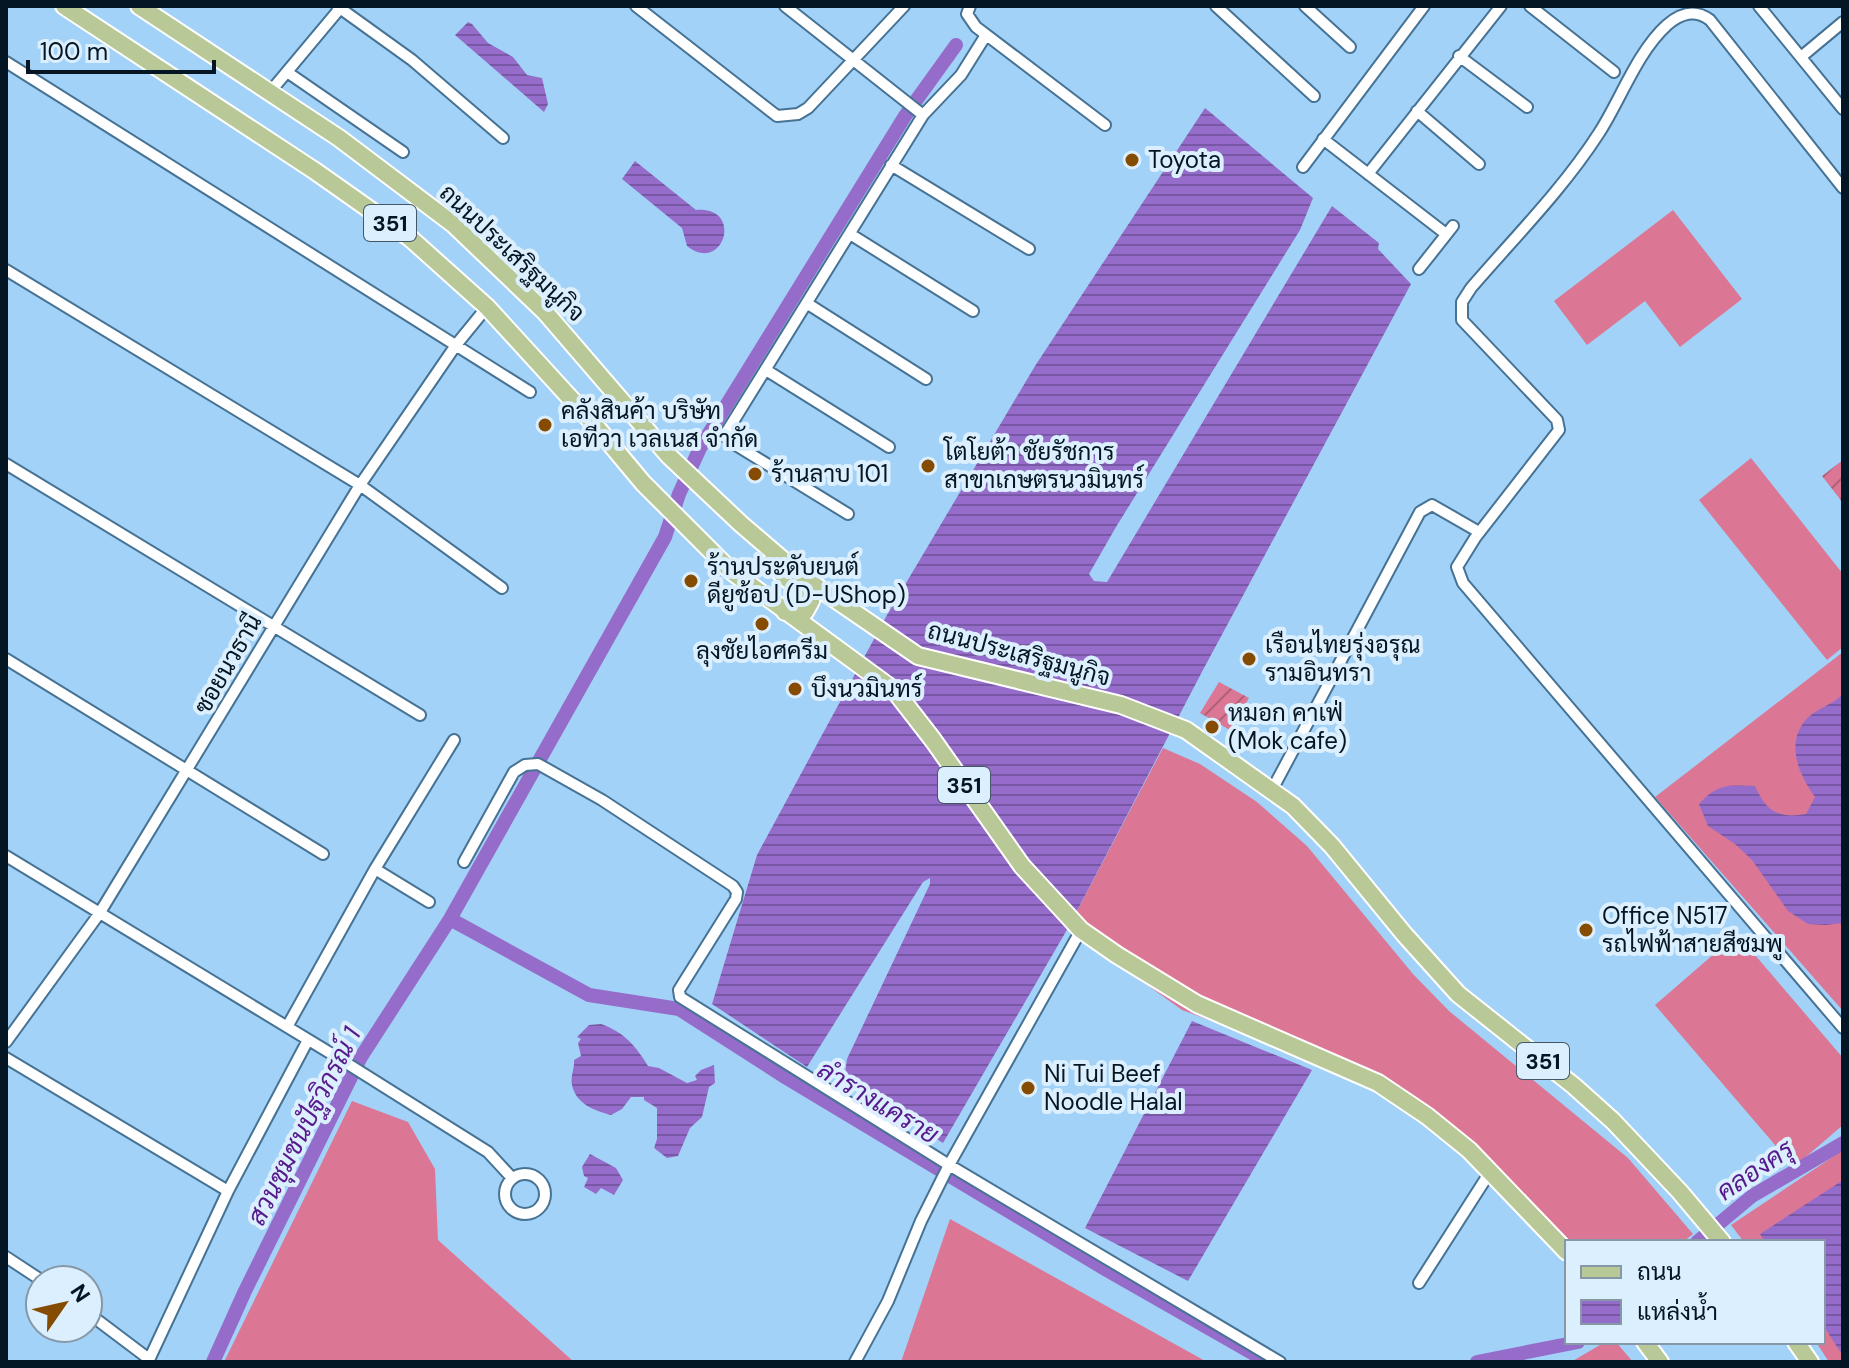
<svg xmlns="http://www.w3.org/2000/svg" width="1849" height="1368" font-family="'DM Sans',Sarabun,sans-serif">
<defs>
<pattern id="garden-furrows" width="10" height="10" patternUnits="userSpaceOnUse" patternTransform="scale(2)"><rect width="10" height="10" fill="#db7794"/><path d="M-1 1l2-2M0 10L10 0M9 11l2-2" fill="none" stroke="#af6178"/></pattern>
<pattern id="water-rules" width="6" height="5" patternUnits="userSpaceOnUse" patternTransform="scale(2)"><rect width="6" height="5" fill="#966cca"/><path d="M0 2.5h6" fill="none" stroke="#7858a4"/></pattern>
</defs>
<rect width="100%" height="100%" fill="#a2d2f7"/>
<!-- grass -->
<path fill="#db7794" d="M 1673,210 L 1742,299 L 1680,347 L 1645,301 L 1587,345 L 1554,301 Z
M 1751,458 L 1843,574 L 1843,647 L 1827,660 L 1699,500 Z
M 1843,652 L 1843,1011 L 1655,797 Z
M 1163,748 L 1200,764 L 1257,802 L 1307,846 L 1413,974 L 1449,1011 L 1628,1158 L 1693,1234 L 1683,1242 L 1567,1242 L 1392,1087 L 1182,1010 L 1068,928 Z
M 1737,934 L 1843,1058 L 1843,1125 L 1794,1167 L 1655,1005 Z
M 352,1101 L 408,1122 L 435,1169 L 438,1240 L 574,1362 L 224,1362 Z
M 1843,1150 L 1843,1362 L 1829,1362 L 1816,1342 L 1823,1342 L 1823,1242 L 1744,1242 L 1731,1225 Z
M 950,1219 L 1207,1362 L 901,1362 Z
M 1605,1342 L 1616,1342 L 1633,1362 L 1571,1362 Z"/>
<!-- garden -->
<path fill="url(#garden-furrows)" d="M 1843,460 L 1843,503 L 1822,476 Z
M 1219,682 L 1249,698 L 1230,730 L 1200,713 Z"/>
<!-- water -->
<path fill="url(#water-rules)" d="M 468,22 L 472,24 L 488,43 L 513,57 L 527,75 L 542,78 L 548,104 L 544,112 L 455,35 Z
M 1205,108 L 1313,198 L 1300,230 L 1116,527 L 1089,574 L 1094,581 L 1107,582 L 1332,206 L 1379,243 L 1378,249 L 1411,284 L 1204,668 L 1068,928 L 943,1143 L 844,1081 L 847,1059 L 930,884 L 930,878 L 923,882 L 807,1067 L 712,1004 L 757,855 L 887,615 L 1035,366 Z
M 635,161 L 696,210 C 745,206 723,275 687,246 L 682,228 L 622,179 Z
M 1843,694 L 1843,923 L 1826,925 L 1808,924 L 1788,911 L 1752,860 L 1735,844 L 1708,826 L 1699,804 C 1718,783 1728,785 1755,786 C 1766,811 1778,819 1806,814 L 1815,797 C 1798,774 1783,738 1811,715 C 1821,707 1833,704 1843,694 Z
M 1192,1021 L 1312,1070 L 1188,1281 L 1085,1228 Z
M 601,1024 C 624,1032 636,1046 648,1066 L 659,1068 L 687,1083 L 697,1080 L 695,1076 L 701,1070 L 714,1065 L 715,1083 L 709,1087 L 702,1117 L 690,1128 L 678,1156 L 667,1158 L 654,1148 L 657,1139 L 657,1108 L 644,1100 L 644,1097 L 631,1097 L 622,1109 L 611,1115 C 595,1111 576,1104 572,1085 C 570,1076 575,1068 574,1060 L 581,1056 L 578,1043 L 581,1039 L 577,1037 L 589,1025 Z
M 590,1154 L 616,1168 L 623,1180 L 614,1195 L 601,1188 L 596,1194 L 584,1187 L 588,1178 L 584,1176 L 582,1167 Z
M 1843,1180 L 1843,1356 L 1823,1325 L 1823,1242 L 1765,1242 L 1760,1234 Z"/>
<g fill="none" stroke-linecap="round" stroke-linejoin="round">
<!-- canal -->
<path stroke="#966cca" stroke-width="14" d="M 450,919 L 589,995 L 679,1009 L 785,1077 L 1105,1269 L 1268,1362
M 1697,1242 L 1752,1196 L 1843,1143
M 213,1362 L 245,1291 L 361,1057 L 450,919 L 665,537 L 679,494 L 700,448 L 905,116 L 956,45
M 1477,1362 L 1578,1342"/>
<!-- street casing -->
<g stroke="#467294" stroke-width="14">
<path id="street" d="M 337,6 L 412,60 L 503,138
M 636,6 L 777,116 L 798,114 L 808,108 L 904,6
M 785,6 L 923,115
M 970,6 L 967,14 L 976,27 L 1105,125
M 1216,6 L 1314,96
M 1305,6 L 1350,47
M 1530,6 L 1614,72
M 1759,6 L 1843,109
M 1459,56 L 1527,107
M 1801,57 L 1843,22
M 6,62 L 530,392
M 287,72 L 403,152
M 270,92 L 342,6
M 1417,111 L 1479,164
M 1323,139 L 1446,234
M 891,165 L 1029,249
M 1303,167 L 1424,6
M 1368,174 L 1501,6
M 1843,188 L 1710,20 C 1695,9 1681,13 1667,25 C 1637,52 1620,101 1599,133 C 1563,189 1514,238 1471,288 L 1462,302 L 1462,320 L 1557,420 L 1559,430 L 1475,538 L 1457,567 L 1463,583 L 1843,1028
M 850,234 L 973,311
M 1419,269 L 1453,226
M 6,270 L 360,485 L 502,588
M 808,304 L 926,379
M 766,370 L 889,447
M 6,464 L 420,715
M 848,514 L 731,442 L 727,438 L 726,433 L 923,115 L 961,75 L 986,35
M 6,659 L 323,854
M 1272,790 L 1420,512 L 1432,505 L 1479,532
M 6,856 L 340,1059 L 488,1152 L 512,1178
M 464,862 L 514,772 L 525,765 L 538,764 L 602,800 L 733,886 L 737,892 L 736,899 L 679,990 L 680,997 L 949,1165 L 1280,1362
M 375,869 L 429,902
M 287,1027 L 375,869 L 454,740
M 6,1042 L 99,914 L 360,485 L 456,345 L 487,307
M 6,1058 L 228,1191
M505 1194a20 20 0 1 1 40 0a20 20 0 1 1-40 0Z
M 6,1257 L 41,1280
M 1419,1283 L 1490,1172
M 88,1313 L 149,1359
M 148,1362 L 228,1191 L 308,1040
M 855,1362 L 888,1301 L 921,1221 L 949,1165 L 1081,930"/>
</g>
<!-- primary casing -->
<g stroke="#fff" stroke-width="20">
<path id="primary" d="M 64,6 L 315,171 L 410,238 L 487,307 L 593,423 L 643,483 L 731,571 L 895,691 L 933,740 L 1022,866 L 1081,930 L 1117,955 L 1197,1004 L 1378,1083 L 1427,1116 L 1469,1150 L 1567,1252
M 139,6 L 339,138 L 453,224 L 545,312 L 669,456 L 741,524 L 804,578 L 918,656 L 1121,705 L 1186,730 L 1293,806 L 1332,846 L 1404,934 L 1458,994 L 1574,1086 L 1613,1121 L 1680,1192 L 1722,1242
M 770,563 L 811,601 L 805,612 L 795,614 L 785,612
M 1645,1342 L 1660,1362
M 1796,1342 L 1810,1362"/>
</g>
<!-- street -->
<use href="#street" stroke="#fff" stroke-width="10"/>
<!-- primary -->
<use href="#primary" stroke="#b9c897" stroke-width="16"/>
</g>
<!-- markers -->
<g fill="#854b00" stroke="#dceffe" stroke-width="3">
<circle cx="1132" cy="160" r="8"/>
<circle cx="545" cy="425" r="8"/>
<circle cx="928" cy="466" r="8"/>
<circle cx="755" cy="474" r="8"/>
<circle cx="691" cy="581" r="8"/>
<circle cx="762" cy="624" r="8"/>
<circle cx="1249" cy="659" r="8"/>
<circle cx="795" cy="689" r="8"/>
<circle cx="1212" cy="727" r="8"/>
<circle cx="1586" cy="930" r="8"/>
<circle cx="1028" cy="1088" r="8"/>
</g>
<g text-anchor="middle" stroke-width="8" stroke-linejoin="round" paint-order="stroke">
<!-- shield labels -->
<g fill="#dceffe" stroke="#455765" stroke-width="2">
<rect x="364" y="205" width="52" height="36" rx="6"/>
<rect x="938" y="767" width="52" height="36" rx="6"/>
<rect x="1517" y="1043" width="52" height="36" rx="6"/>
</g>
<g font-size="22" font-weight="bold" fill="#041623">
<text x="390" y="231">351</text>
<text x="964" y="793">351</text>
<text x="1543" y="1069">351</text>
</g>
<!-- poi labels -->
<g font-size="24" fill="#041623" stroke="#dceffe" text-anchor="start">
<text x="1148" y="168">Toyota</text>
<text x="561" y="419">คลังสินค้า บริษัท<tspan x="561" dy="28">เอทีวา เวลเนส จำกัด</tspan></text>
<text x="944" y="460">โตโยต้า ชัยรัชการ<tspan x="944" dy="28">สาขาเกษตรนวมินทร์</tspan></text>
<text x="771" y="482">ร้านลาบ 101</text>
<text x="707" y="575">ร้านประดับยนต์<tspan x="707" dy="28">ดียูช้อป (D-UShop)</tspan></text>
<text x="1265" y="653">เรือนไทยรุ่งอรุณ<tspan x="1265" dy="28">รามอินทรา</tspan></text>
<text x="762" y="659" text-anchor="middle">ลุงชัยไอศครีม</text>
<text x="811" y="697">บึงนวมินทร์</text>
<text x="1228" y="721">หมอก คาเฟ่<tspan x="1228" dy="28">(Mok cafe)</tspan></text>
<text x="1602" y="924">Office N517<tspan x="1602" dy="28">รถไฟฟ้าสายสีชมพู</tspan></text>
<text x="1044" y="1082">Ni Tui Beef<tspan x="1044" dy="28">Noodle Halal</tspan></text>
</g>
<!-- street labels -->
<g font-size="24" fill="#041623" stroke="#dceffe">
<text transform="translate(512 253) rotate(43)" y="8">ถนนประเสริฐมนูกิจ</text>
<text transform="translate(1019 654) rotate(15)" y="8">ถนนประเสริฐมนูกิจ</text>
<text transform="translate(228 664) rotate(-60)" y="8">ซอยนวธานี</text>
</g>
<!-- water labels -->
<g font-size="26" font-style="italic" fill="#571a8c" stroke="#dceffe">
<text transform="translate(878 1102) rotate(31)" y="9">ลำรางแคราย</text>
<text transform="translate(304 1126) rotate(-63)" y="9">สวนชุมชนปัฐวิกรณ์ 1</text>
<text transform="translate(1755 1170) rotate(-34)" y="9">คลองครุ</text>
</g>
</g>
<!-- border -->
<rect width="1849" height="1368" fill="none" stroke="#041623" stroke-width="16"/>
<!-- legend -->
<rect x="1565" y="1240" width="260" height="104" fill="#dceffe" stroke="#8698a6" stroke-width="2"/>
<rect x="1581" y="1266" width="40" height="12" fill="#b9c897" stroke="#8698a6" stroke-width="2"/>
<text x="1637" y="1280" font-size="24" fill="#041623">ถนน</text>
<rect x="1581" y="1300" width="40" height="24" fill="url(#water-rules)" stroke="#8698a6" stroke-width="2"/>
<text x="1637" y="1320" font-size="24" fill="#041623">แหล่งน้ำ</text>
<!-- north arrow -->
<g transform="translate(64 1304) rotate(56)"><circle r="38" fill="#dceffe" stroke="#8698a6" stroke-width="2"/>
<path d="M0-6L14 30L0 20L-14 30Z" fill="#854b00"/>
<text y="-12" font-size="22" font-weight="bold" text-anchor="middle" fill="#041623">N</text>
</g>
<!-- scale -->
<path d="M28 60v12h186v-12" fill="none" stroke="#041623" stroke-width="4"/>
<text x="40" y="60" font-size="24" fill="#041623" stroke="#dceffe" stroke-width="6" paint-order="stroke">100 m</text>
</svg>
